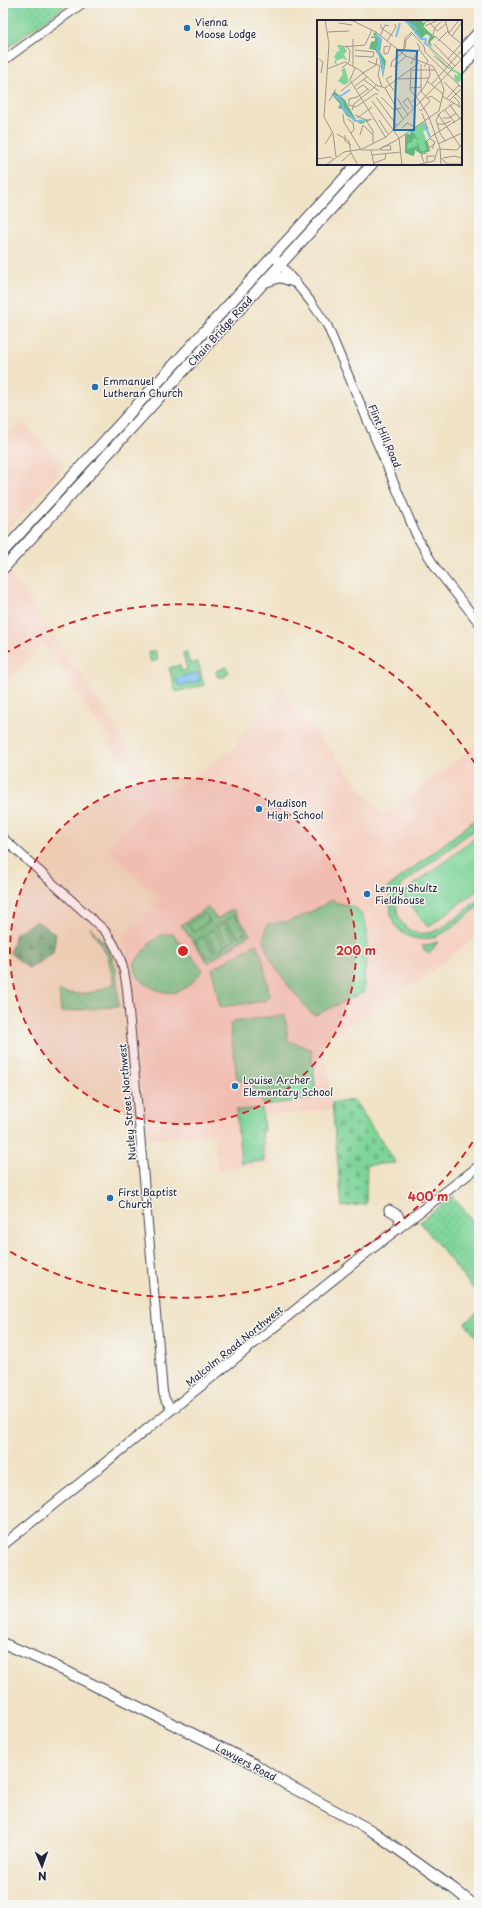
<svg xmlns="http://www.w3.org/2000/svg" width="482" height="1908" font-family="'Playpen Sans',sans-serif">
<defs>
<pattern id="grass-dots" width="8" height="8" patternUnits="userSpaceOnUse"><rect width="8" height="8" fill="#7ed499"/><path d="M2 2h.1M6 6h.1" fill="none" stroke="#6db685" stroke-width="1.8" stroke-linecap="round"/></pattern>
<pattern id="forest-firs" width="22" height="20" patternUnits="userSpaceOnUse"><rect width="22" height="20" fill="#66b681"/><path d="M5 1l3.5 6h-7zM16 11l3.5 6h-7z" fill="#54946b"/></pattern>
<pattern id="cemetery-stones" width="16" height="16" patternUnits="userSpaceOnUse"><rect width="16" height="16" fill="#7ed499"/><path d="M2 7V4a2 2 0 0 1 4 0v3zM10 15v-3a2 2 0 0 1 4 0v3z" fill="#6db685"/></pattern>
</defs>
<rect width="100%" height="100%" fill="#f6f6f2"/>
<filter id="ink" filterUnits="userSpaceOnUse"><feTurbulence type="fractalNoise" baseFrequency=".025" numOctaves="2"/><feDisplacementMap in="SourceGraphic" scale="8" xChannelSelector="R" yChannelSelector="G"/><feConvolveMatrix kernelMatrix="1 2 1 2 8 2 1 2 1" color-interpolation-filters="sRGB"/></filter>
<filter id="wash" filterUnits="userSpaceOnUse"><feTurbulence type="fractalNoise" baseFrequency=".012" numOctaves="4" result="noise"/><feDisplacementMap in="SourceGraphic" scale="16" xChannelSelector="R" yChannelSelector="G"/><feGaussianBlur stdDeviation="0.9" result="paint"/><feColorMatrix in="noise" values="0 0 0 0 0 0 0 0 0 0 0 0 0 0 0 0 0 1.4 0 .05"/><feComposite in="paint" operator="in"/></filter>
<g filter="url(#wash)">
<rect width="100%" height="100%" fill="#f0e2c5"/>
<!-- built -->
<path fill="#f5d2c3" d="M 21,422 L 65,466 L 3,535 L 3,441 Z
M 11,568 L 11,573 L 163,796 L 229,752 L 282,690 L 383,817 L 479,743 L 479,934 L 419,981 L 316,1045 L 328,1064 L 332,1109 L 263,1116 L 269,1165 L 217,1169 L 214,1134 L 146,1140 L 127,943 L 123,939 L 161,898 L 107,849 L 149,801 L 43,642 L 3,687 L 3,576 Z"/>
<!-- grass -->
<path fill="url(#grass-dots)" stroke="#507b6a" d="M 3,3 L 69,3 L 3,51 Z
M 226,667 L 229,672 C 224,676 225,680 217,676 L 216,671 Z
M 208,907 L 217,919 L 233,909 L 250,934 L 208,963 L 181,925 Z
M 90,927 L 108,948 L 116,968 L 119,1006 L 61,1012 L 59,991 C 79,996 96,994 114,983 L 108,957 Z
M 262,1108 L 264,1130 L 260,1130 L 262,1131 L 264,1161 L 241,1163 L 236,1110 Z
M 453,1196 L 479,1229 L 479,1296 L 420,1222 Z
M 479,1311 L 479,1341 L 465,1323 Z"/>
<!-- forest -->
<path fill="url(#forest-firs)" stroke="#446c5e" d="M 37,921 L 56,934 L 53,953 L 29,969 L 10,953 L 16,933 Z"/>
<!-- cemetery -->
<path fill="url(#cemetery-stones)" stroke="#507b6a" d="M 354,1100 L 396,1163 L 367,1165 L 366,1204 L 342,1207 L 332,1103 Z"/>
<!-- pitch -->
<path fill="#7ed499" stroke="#507b6a" d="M 155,650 L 158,660 L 151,662 L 148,652 Z
M 186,652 L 190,664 L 198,662 L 204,685 L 176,692 L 169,668 L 180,665 L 181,671 L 187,670 L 183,653 Z
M 479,817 L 479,827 L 468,834 L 405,882 C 387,902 399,938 428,933 C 445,930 465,910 479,899 L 479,906 C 459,921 436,948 408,936 C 402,933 396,928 393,921 C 388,910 394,897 387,888 Z
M 478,836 L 479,889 L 428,927 L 402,894 Z
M 333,899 L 334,902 C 341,904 353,906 358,910 C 376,927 362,970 364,992 L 316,1015 L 311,1013 C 297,996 266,961 264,940 C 264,934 266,929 267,924 C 294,923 310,913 333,899 Z
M 205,913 L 210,921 L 193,932 L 188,924 Z
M 234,915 L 246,932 L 238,937 L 226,920 Z
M 224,922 L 235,939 L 228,944 L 216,927 Z
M 213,929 L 225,946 L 217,951 L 206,934 Z
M 162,934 L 173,934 L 203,970 C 196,979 188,988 177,992 C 166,995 142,986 137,974 C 135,971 135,966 135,962 L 149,944 Z
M 203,936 L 214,953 L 207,958 L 195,941 Z
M 438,942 L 429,954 L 425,951 L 422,946 Z
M 256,944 L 262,957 L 270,996 L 266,1001 L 220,1007 L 212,969 Z
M 285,1015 L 288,1041 L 311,1049 L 316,1094 L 312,1099 L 264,1105 L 251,1086 L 237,1079 L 230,1025 L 233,1021 Z"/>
<!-- water -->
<path fill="#78bff0" stroke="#4d7096" d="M 198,672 L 200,681 L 179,686 L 176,678 Z"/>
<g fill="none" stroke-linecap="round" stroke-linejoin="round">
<!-- stream -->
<path stroke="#78bff0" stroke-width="1.5" d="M 18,3 L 19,8"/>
</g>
</g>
<g filter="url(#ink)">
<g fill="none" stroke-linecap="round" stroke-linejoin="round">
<!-- tertiary casing -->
<g stroke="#413f50" stroke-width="10">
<path id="tertiary" d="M 3,61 L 83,3
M 277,260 L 311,302 L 327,325 L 417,537 L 437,570 L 479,623
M 3,838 L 104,930 C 119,948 124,967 127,989 L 163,1392 L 165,1399 L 172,1410"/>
</g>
<!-- secondary casing -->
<g stroke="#413f50" stroke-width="11">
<path id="secondary" d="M 389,1210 L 398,1215 L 400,1221 L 398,1229
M 3,1545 L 365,1254 L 479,1166"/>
</g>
<!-- primary casing -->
<g stroke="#413f50" stroke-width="12">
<path id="primary" d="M 461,51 L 479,32
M 461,68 L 479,48
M 265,282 L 280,277 L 295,282
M 3,552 L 357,164
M 3,569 L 372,164
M 3,1643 L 53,1665 L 256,1765 L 284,1783 L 372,1831 L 454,1889 L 474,1905"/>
</g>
<!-- tertiary -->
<use href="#tertiary" stroke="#fff" stroke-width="8"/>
<!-- secondary -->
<use href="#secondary" stroke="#fff" stroke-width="9"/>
<!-- primary -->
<use href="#primary" stroke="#fff" stroke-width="10"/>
</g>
</g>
<!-- distance rings -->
<circle cx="183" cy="951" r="173" fill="#d62828" fill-opacity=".12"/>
<g fill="none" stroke="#d62828" stroke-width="2" stroke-dasharray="7 5">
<circle cx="183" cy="951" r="173"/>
<path d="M479 1132A347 347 0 0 1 4 1248M4 654A347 347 0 0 1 479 770"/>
</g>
<!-- markers -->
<g fill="#1f6fb2" stroke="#f6f6f2" stroke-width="1.5">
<circle cx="187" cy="28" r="4"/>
<circle cx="95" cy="387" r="4"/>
<circle cx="259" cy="809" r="4"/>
<circle cx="367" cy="894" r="4"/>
<circle cx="235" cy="1086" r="4"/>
<circle cx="110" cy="1198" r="4"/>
</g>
<g text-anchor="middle" stroke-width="3" stroke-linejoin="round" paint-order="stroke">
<!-- poi labels -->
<g font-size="10" fill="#22223b" stroke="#f6f6f2" text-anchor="start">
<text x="195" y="26">Vienna<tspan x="195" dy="12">Moose Lodge</tspan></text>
<text x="103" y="385">Emmanuel<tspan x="103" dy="12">Lutheran Church</tspan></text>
<text x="267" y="807">Madison<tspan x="267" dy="12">High School</tspan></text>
<text x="375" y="892">Lenny Shultz<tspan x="375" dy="12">Fieldhouse</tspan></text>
<text x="243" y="1084">Louise Archer<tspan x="243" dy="12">Elementary School</tspan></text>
<text x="118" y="1196">First Baptist<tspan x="118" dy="12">Church</tspan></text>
</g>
<!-- street labels -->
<g font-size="10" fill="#22223b" stroke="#f6f6f2">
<text transform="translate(220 331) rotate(-48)" y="4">Chain Bridge Road</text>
<text transform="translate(385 436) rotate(67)" y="4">Flint Hill Road</text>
<text transform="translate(127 1102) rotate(-95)" y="4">Nutley Street Northwest</text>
<text transform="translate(234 1346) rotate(-39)" y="4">Malcolm Road Northwest</text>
<text transform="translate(246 1762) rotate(28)" y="4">Lawyers Road</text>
</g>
</g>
<!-- overview -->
<g transform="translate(317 20)">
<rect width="145" height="145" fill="#f0e2c5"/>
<path d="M 87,0 L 105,0 L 104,3 L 111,11 L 104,19 L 130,46 L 145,54 L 145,59 L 141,63 L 137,59 L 138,54 L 140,56 L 141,54 L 129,47 L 118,35 ZM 20,25 L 25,25 L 30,31 L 27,34 L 30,41 L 26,38 L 19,41 L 20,45 L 17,42 L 15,45 L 19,39 L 17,37 L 20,32 L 17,32 L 23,31 ZM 28,48 L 32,62 L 27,65 L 21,61 L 26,54 L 24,50 ZM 107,102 L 109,110 L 106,111 L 113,131 L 104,134 L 98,130 L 97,136 L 92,135 L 91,132 L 88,132 L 88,114 L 91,113 L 93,115 L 93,111 Z" fill="#7ed499"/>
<path d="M 88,0 L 105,0 L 106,3 L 112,0 L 114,1 L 109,2 L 106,7 L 118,17 L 113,22 L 116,27 L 111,22 L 113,16 L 109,14 L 104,19 ZM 58,12 L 65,19 L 63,32 L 69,41 L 66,58 L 62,36 L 58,30 L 52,29 L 54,22 L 58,21 L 58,18 L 54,18 L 55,16 L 59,17 L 56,14 ZM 17,71 L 28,80 L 39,100 L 56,99 L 44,104 L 30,96 L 25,89 L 21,88 L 23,84 L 15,75 ZM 95,111 L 101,119 L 97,118 L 94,123 L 91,123 L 90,129 L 100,126 L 100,121 L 104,131 L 107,131 L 110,129 L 107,122 L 109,120 L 113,131 L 104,134 L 98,130 L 97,136 L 88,133 L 88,115 L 94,114 L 93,112 Z" fill="#66b681"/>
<path fill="none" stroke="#78bff0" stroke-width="2" d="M 88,1 L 99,8 L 98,12 L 104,19 L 109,19 L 108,23 L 112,26M 59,15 L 63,19 L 61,28M 79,17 L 83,3M 60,28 L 66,46 L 66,54M 17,75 L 25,81 L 26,88 L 38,101 L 49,101M 22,77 L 33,70M 107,103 L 113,117"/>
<path fill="none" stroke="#9e958e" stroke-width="1" d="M 8,0 L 12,24 L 7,97 L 16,113M 34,0 L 59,12 L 89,36 L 116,46 L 124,61M 128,0 L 132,14 L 145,24M 22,3 L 35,5M 113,3 L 120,11 L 129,4M 64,4 L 64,8 L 76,16M 108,6 L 119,1M 10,12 L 32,11M 94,12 L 107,26 L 108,32 L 145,68M 132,13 L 142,0M 116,15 L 118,7 L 124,2M 63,16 L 68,5 L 72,6M 114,16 L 119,17 L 145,40M 135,16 L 145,2M 70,21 L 79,7 L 78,4M 111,21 L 114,28 L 136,49M 121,21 L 131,11M 117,24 L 138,46M 72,26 L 67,27 L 67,34 L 71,33 L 74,24M 26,27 L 48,25 L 55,10M 88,29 L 89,20 L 95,14M 102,29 L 111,41 L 107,47M 38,36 L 56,37 L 57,32 L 38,30M 117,36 L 130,47M 2,39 L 6,42 L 4,53M 131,39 L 145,23M 51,41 L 63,46 L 61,55 L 65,67M 94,44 L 103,28 L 100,23M 36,47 L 36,19M 74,47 L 75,41 L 86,32 L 88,18 L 95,12M 77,47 L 89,36M 25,48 L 32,42 L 33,31 L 29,25M 38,48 L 33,60 L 69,118M 10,49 L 28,42 L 44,51 L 59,65 L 68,68 L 102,43M 93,50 L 118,50M 94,51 L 93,70 L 103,82M 46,53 L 59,45 L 60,38M 75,56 L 69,59 L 77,71M 46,59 L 62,71M 81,59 L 112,58M 110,61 L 126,74M 127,62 L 145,80M 115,64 L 145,30M 38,66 L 50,57M 68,68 L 86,99M 93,68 L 105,67M 40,69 L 46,65 L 52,70M 51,69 L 40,77 L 32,79 L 32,85 L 39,87 L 58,74 L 61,74M 24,71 L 46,53M 125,76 L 145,88M 59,77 L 80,106M 64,77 L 77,90 L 84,88M 137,77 L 142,82 L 142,87M 80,78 L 91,95M 111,78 L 114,76 L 124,83M 130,78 L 142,65M 133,80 L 145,68M 12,81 L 19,69M 55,81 L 82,118 L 85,145M 95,82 L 108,66 L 113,55 L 112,46M 103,82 L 112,97 L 123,128 L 124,145M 132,84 L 145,101M 92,89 L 86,82 L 91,78 L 96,88M 102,89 L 104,91 L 113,81 L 104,71 L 104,44M 35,90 L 37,84 L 59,66M 128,90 L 138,103M 105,93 L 111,109M 26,94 L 27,102 L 44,130 L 60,130 L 78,121 L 122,91 L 127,70 L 124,61M 121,94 L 143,126M 38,95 L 49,100 L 56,111 L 56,123M 40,98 L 55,87M 126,98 L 132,98 L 139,93M 31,99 L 36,103 L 37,110 L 34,113M 62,100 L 71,114M 120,104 L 127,104 L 134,101M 85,108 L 90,103 L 96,106M 16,113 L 19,137M 20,114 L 32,121 L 34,133 L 41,145M 28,115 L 28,121 L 34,125M 43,115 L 46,105 L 56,115M 113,119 L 118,122 L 115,129M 128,121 L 123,113 L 119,100 L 123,93 L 137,83M 8,124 L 15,113M 117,124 L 112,128 L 110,121 L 115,116 L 145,97M 121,124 L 145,113M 73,125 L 74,130 L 63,130 L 66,127 ZM 54,130 L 57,145M 55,135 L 84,132M 124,138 L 130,144 L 145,144M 126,138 L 137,136 L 145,138M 0,139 L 13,137 L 16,139M 25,141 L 34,133M 107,142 L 104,135 L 110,133M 110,142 L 110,136 L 118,136M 57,143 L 68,139 L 69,133M 9,145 L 27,132 L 45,129 L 69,117 L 145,39M 99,145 L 117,141 L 121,129 L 140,130 L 145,124"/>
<path fill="#1f6fb2" fill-opacity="0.15" stroke="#1f6fb2" stroke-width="2" d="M 80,30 L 100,31 L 97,110 L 77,110 Z"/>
<rect width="145" height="145" fill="none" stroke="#22223b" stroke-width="2"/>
</g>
<circle cx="183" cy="951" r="6" fill="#d62828" stroke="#f6f6f2" stroke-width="2"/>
<g font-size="12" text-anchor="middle" font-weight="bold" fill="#d62828" stroke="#f6f6f2" stroke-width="3" stroke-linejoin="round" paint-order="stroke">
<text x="356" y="955">200 m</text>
<text x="428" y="1201">400 m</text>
</g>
<!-- margin -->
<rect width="482" height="1908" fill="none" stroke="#f6f6f2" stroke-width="16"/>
<!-- north arrow -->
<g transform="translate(42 1866) rotate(178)" stroke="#f6f6f2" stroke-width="3" paint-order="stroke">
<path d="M0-3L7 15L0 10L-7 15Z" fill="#22223b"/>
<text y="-6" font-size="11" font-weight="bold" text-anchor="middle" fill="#22223b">N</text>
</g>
</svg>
